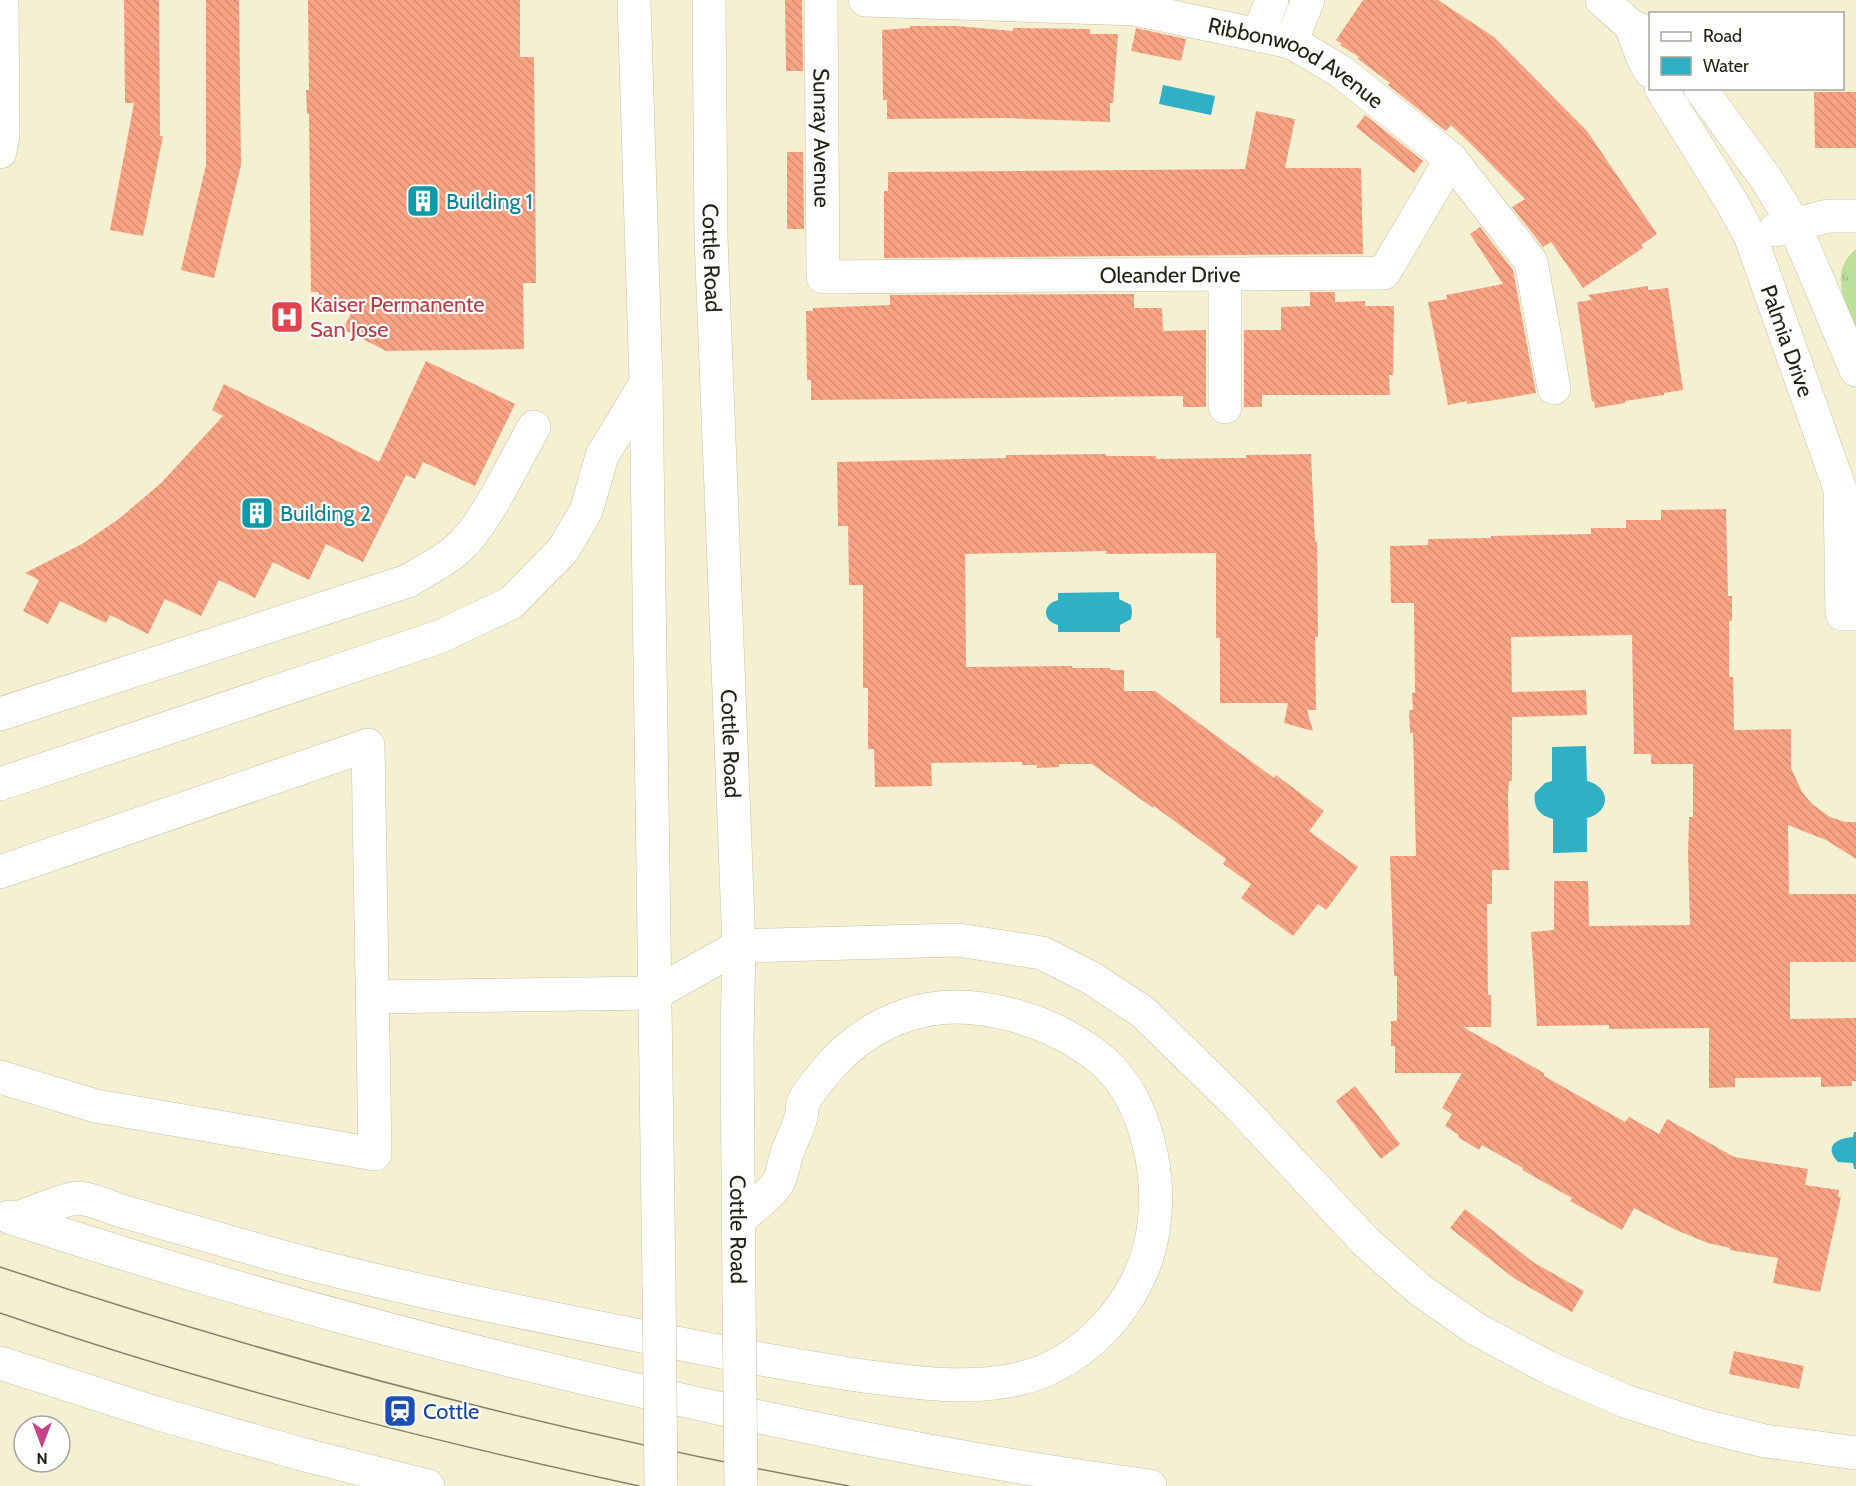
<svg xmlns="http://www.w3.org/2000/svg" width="1856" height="1486" font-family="Cabin,sans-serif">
<defs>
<pattern id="grass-tufts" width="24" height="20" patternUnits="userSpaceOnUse" patternTransform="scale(1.5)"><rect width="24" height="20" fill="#bcdf9c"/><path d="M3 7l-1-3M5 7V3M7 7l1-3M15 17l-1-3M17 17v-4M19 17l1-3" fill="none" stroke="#a1bf86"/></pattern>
<pattern id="building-back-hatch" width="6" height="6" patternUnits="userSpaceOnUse" patternTransform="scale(1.5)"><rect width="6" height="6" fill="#f8a484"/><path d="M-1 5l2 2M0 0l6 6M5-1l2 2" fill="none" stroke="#d48d71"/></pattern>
</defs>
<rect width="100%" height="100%" fill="#f6f0d3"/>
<!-- grass -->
<path fill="url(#grass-tufts)" d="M 1856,249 L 1856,332 C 1845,304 1828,272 1856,249 Z"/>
<!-- water -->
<path fill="#30afc5" d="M 1163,85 L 1215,96 L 1211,115 L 1159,104 Z
M 1119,592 L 1119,599 L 1131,605 L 1132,612 L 1131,619 L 1120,625 L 1120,632 L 1058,632 L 1058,625 C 1042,621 1042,604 1058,600 L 1058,593 Z
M 1586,746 L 1587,781 C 1611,787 1611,812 1587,818 L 1587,852 L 1553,853 L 1553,819 C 1539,815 1533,808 1535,793 L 1545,783 L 1552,781 L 1552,747 Z
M 1854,1132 L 1856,1132 L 1856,1169 L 1854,1169 L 1853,1163 L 1838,1162 C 1823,1146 1837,1138 1853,1137 Z"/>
<!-- building -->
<path fill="url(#building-back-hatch)" d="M 124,0 L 159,0 L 160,136 L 163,136 L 143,236 L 110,230 L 134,103 L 125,103 Z
M 206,0 L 239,0 L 241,165 L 214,278 L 181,270 L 206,165 Z
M 308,0 L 520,0 L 520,57 L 534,57 L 536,283 L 523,283 L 524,349 L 386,351 L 343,329 L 356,304 L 319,304 L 319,292 L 311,292 L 309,114 L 307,114 L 306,90 L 309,90 Z
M 785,0 L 802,0 L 803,71 L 786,71 Z
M 1363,0 L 1438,0 L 1494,37 L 1587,131 L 1657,234 L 1641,245 L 1643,248 L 1583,288 L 1551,242 L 1543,247 L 1512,207 L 1525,199 L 1472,145 L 1451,125 L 1446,131 L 1388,85 L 1390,83 L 1358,59 L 1359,57 L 1340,45 L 1342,44 L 1336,40 Z
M 910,26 L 957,26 L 1013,31 L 1013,28 L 1090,29 L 1090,34 L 1118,34 L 1113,103 L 1110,103 L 1110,122 L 1006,118 L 887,119 L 887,100 L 883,100 L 882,30 L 910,28 Z
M 1136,28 L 1186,39 L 1181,61 L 1131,51 Z
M 1814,92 L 1856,92 L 1856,148 L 1815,148 Z
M 1256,111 L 1295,119 L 1285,168 L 1361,168 L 1363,254 L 884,258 L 884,191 L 888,191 L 888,172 L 1245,169 Z
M 1365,115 L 1423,161 L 1414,173 L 1356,127 Z
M 787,152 L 803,152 L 804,229 L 787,229 Z
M 1480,227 L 1513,270 L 1536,393 L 1495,400 L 1467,404 L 1467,401 L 1448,405 L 1428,302 L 1447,299 L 1446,295 L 1503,284 L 1470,234 Z
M 1648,286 L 1648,290 L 1668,288 L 1683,390 L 1664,393 L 1664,395 L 1625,401 L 1625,403 L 1595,408 L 1594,401 L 1592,402 L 1577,302 L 1592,300 L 1588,295 Z
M 1310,292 L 1335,292 L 1335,302 L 1365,301 L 1365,306 L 1394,306 L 1393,375 L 1389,375 L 1390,395 L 1262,395 L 1262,407 L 1244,407 L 1244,330 L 1281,330 L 1281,307 L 1310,306 Z
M 1134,294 L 1134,308 L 1162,308 L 1163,331 L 1206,330 L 1206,407 L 1183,407 L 1183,396 L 811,400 L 811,380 L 807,380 L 806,311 L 813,311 L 813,308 L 890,305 L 890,295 Z
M 426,361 L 515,404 L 475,486 L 423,462 L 415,479 L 406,475 L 363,562 L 326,544 L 309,580 L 273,562 L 255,598 L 219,580 L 201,616 L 165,599 L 148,634 L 110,615 L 106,623 L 60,601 L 48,624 L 23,611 L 39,580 L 25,573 L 82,544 L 120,518 L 161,483 L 223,416 L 212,410 L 224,384 L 379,462 Z
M 1106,454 L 1106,456 L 1156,456 L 1156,459 L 1233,458 L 1246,458 L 1246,455 L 1311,454 L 1315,542 L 1317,542 L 1318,637 L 1315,637 L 1316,710 L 1307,710 L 1313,731 L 1284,723 L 1288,703 L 1220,703 L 1220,638 L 1216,638 L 1216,553 L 1106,554 L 1106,551 L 965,554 L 966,667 L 1072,666 L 1072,668 L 1110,668 L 1110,670 L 1124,670 L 1124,691 L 1155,691 L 1274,778 L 1276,775 L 1324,811 L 1309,831 L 1358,867 L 1326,910 L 1318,904 L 1293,936 L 1241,898 L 1251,884 L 1223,864 L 1226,859 L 1154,806 L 1153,808 L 1092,764 L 1059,764 L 1059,767 L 1037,768 L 1037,765 L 1022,765 L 1022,762 L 931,763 L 932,786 L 875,787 L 874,749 L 868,749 L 868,688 L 863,688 L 863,585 L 849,585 L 848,526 L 838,526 L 837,462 L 1006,458 L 1006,455 Z
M 1726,509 L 1728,596 L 1732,596 L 1732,621 L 1729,621 L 1729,677 L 1733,677 L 1734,730 L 1791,729 L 1791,768 L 1802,792 L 1812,804 L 1830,817 L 1845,822 L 1856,822 L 1856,859 L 1826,840 L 1788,825 L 1789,894 L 1856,894 L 1856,962 L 1790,962 L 1790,1019 L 1856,1018 L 1856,1081 L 1852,1081 L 1852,1086 L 1821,1087 L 1821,1077 L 1735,1078 L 1735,1087 L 1709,1088 L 1709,1028 L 1609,1029 L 1609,1025 L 1537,1026 L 1531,932 L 1554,930 L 1554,881 L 1588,881 L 1589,926 L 1690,925 L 1688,854 L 1689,817 L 1693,817 L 1693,764 L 1651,764 L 1651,754 L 1634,754 L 1632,635 L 1511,637 L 1512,692 L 1586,690 L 1587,715 L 1512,717 L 1512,781 L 1509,781 L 1508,795 L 1509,870 L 1492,870 L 1492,904 L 1487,904 L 1488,995 L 1491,995 L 1491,1027 L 1463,1027 L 1544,1073 L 1544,1076 L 1625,1122 L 1629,1117 L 1659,1134 L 1667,1119 L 1734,1157 L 1808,1169 L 1805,1185 L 1839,1190 L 1838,1197 L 1841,1197 L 1820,1292 L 1773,1283 L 1778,1258 L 1730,1250 L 1730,1248 L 1708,1243 L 1676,1230 L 1634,1208 L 1622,1230 L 1570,1201 L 1572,1198 L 1522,1170 L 1523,1168 L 1482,1145 L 1479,1150 L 1458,1137 L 1459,1135 L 1445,1126 L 1452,1114 L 1442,1108 L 1462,1073 L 1395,1073 L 1395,1046 L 1391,1046 L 1391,1021 L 1397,1021 L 1397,976 L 1394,976 L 1390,856 L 1416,856 L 1413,733 L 1410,733 L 1409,710 L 1413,710 L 1412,693 L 1415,693 L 1414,603 L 1391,603 L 1390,546 L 1428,545 L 1428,539 L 1491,538 L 1491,536 L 1591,534 L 1591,528 L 1626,528 L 1626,520 L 1661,520 L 1661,510 Z
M 1355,1086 L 1400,1144 L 1381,1159 L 1336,1101 Z
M 1465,1209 L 1533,1262 L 1584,1291 L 1572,1312 L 1515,1279 L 1450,1228 Z
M 1734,1351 L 1804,1366 L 1799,1389 L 1729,1374 Z"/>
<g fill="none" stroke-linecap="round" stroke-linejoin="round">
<!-- minor casing -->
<g stroke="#c6c0a4" stroke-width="34">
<g id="minor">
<path id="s1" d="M 821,0 L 823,277 L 1384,273 L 1451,159"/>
<path id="s2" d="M 865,0 L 1135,9 L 1291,42 L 1340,71 L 1451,159 L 1531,262 L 1554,388"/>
<path d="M 1602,0 L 1631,26 L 1650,34"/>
<path d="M 1631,26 L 1643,58 L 1650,71"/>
<path d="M 1258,35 L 1272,0"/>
<path d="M 1291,42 L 1308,0"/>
<path id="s3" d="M 1661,88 L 1731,201 L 1751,238 L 1840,489 L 1842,614 L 1856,614"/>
<path d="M 1700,88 L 1767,180 L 1794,224 L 1856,370"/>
<path d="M 0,152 L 3,135 L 2,0"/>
<path d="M 1775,230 L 1828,216 L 1856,216"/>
<path d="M 1225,407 L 1225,274"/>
<path d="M 0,714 L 408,581 C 427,569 449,559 465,542 C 491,513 514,462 534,427"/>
<path d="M 0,872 L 368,745 L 375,1154 L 96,1106 L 0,1077"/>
<path d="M 373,997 L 656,993"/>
</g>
</g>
<!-- major casing -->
<g stroke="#c6c0a4" stroke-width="34">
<g id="major">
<path d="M 634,0 L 646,383 L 659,1283"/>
<path id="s4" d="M 709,0 L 711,237 L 739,946 L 737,1039 L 739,1297"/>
</g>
</g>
<!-- highway casing -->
<g stroke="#c6c0a4" stroke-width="34">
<path id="highway" d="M 0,784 L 439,637 L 511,603 L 563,550 L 586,511 L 602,456 L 646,383
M 656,993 L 739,946 L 958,940 L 1042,953 L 1093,979 L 1143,1012 L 1241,1108 L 1365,1241 L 1420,1290 L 1476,1329 L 1547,1367 L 1625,1401 L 1700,1425 L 1765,1441 L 1856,1453
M 9,1217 C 231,1290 457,1351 686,1401 C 840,1435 994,1466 1150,1486
M 15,1219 C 29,1214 66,1198 79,1198 C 93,1199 111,1208 125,1212 C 168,1224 211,1237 254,1249 C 396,1289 541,1316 686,1345 C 742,1356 799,1366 856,1375 C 910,1382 965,1391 1018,1379 C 1086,1364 1143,1299 1153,1231 C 1162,1176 1147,1101 1104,1062 C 1056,1020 969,993 907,1015 C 879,1024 855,1040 835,1061 C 824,1073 813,1085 805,1099 C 799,1111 804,1105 801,1117 C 798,1130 791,1141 787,1153 C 784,1162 783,1172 779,1181 C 772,1194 749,1210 738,1221
M 0,1363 L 156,1413 L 301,1454 L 428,1486"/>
</g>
<!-- minor -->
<use href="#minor" stroke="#fff" stroke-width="33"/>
<!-- major -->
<use href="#major" stroke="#fff" stroke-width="33"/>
<!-- highway -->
<use href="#highway" stroke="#fff" stroke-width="33"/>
<!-- tram -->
<path stroke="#84806d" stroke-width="1.5" d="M 0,1267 C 277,1359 561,1434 849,1486
M 0,1313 C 209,1385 423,1439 639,1486"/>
<!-- major-bridge casing -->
<g stroke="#c6c0a4" stroke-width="34" stroke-linecap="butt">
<path id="major-bridge" d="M 659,1283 L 661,1486
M 739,1297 L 741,1486"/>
</g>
<!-- major-bridge -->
<use href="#major-bridge" stroke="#fff" stroke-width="33"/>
</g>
<!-- icons -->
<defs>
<g id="building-square" transform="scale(1.725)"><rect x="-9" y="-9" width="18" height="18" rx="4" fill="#0f9aa8" stroke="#fff"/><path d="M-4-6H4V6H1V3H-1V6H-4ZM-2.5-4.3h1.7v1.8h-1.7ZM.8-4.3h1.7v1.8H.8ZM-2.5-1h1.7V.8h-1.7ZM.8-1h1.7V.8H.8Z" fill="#fff"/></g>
<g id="hospital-square" transform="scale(1.725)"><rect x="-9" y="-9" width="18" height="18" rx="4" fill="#e0444e" stroke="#fff"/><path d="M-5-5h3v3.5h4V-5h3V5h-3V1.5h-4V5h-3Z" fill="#fff"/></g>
<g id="station-square" transform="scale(1.725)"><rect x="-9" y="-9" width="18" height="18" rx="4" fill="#1a4fb4" stroke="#fff"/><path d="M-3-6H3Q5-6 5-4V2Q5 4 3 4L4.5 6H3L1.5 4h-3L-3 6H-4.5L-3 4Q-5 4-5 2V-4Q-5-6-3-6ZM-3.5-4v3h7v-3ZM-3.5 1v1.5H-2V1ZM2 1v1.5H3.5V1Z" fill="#fff"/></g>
</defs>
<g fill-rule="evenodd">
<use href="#building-square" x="423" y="201"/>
<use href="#hospital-square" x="287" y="317"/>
<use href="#building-square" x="257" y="513"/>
<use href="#station-square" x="400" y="1411"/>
</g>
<g text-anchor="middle" stroke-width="4.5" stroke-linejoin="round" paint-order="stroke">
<!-- street labels -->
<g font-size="22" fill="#221f15" stroke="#fff">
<text dy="8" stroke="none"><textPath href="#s2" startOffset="442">Ribbonwood Avenue</textPath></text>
<text dy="8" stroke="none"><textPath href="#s1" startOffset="138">Sunray Avenue</textPath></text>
<text dy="8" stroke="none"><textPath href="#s4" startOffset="258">Cottle Road</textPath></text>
<text dy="8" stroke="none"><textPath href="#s1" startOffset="624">Oleander Drive</textPath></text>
<text dy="8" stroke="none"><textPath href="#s3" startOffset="284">Palmia Drive</textPath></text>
<text dy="8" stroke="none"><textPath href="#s4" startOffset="744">Cottle Road</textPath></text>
<text dy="8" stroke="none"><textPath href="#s4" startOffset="1230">Cottle Road</textPath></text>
</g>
<!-- culture labels -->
<g font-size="22" fill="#0d838f" stroke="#fff" text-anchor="start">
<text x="446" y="209">Building 1</text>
<text x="280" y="521">Building 2</text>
</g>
<!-- health labels -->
<g font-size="22" fill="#be3a42" stroke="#fff" text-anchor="start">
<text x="310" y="312">Kaiser Permanente<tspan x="310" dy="25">San Jose</tspan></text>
</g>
<!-- transit labels -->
<g font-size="22" fill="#164399" stroke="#fff" text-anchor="start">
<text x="423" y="1419">Cottle</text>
</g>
</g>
<!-- legend -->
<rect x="1649" y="12" width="195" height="78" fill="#ffffff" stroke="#a7a5a1" stroke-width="1.5"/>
<rect x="1661" y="32" width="30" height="9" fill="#ffffff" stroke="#a7a5a1" stroke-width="1.5"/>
<text x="1703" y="42" font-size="18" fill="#221f15">Road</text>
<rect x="1661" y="57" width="30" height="18" fill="#30afc5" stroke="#a7a5a1" stroke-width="1.5"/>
<text x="1703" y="72" font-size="18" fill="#221f15">Water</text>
<!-- north arrow -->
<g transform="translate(42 1444) rotate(180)"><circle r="28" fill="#ffffff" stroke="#a7a5a1" stroke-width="1.5"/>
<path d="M0-4.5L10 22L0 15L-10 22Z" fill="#c6438a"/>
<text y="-9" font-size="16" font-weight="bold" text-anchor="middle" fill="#221f15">N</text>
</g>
</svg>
